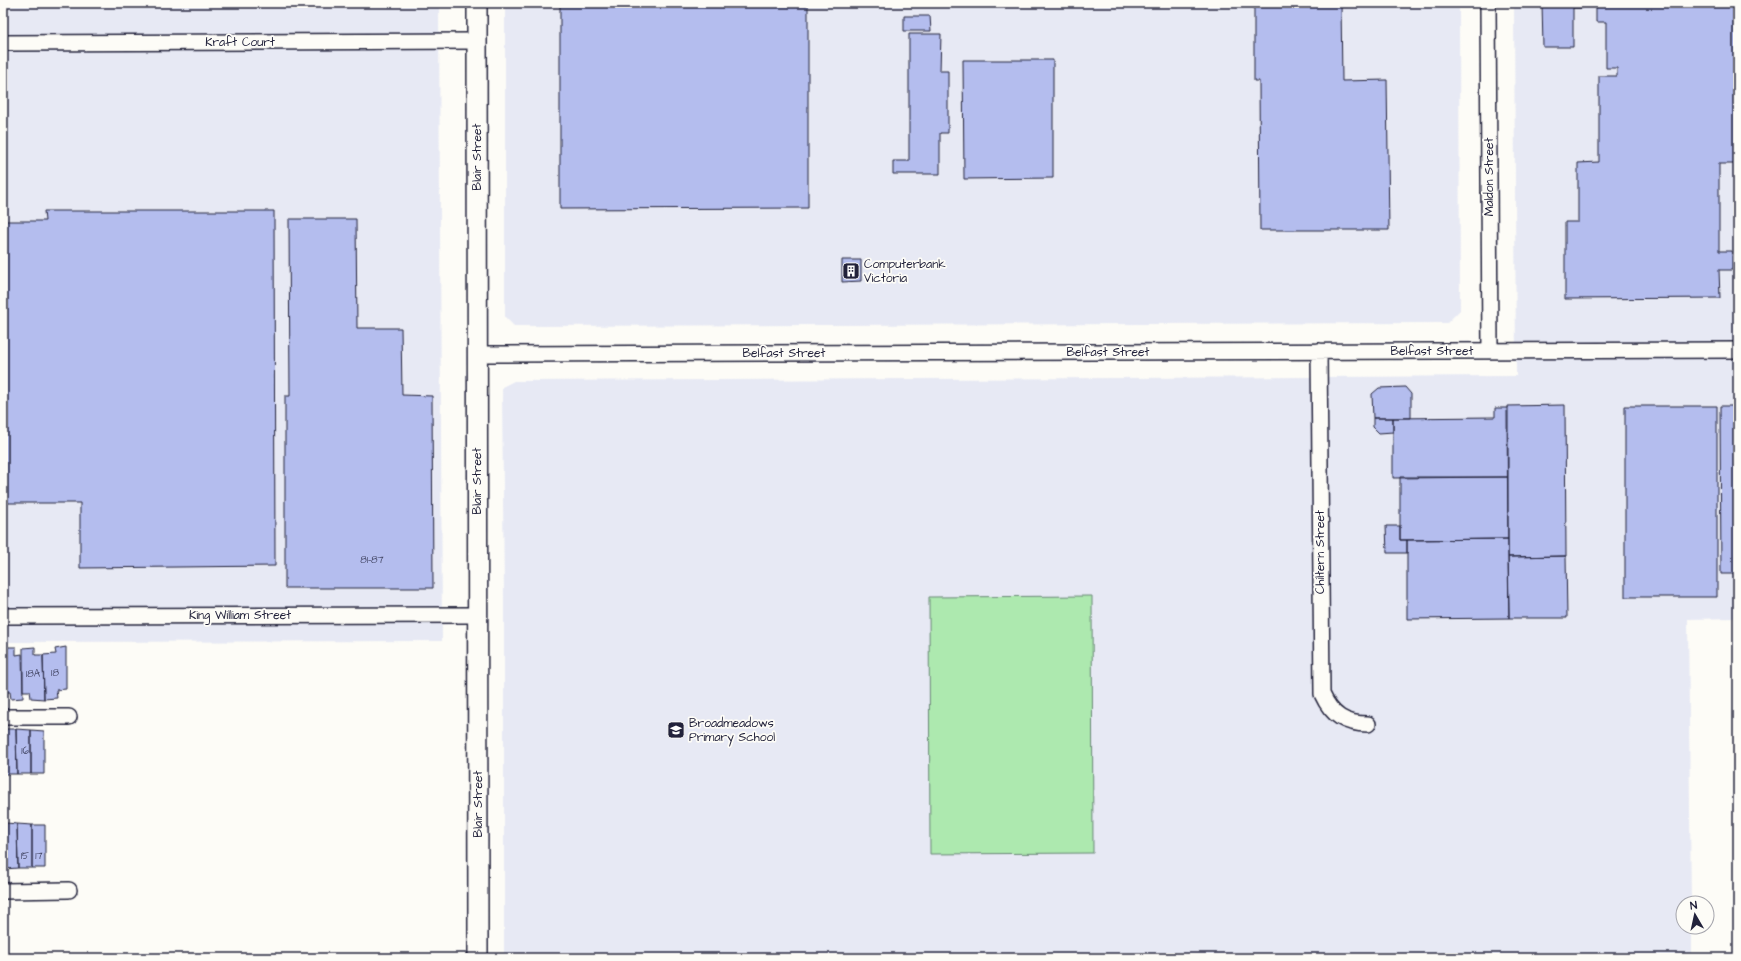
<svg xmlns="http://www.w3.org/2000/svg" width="1741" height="961" font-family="'Architects Daughter',sans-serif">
<rect width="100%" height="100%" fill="#fdfcf7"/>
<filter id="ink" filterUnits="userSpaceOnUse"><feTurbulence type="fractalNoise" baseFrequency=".025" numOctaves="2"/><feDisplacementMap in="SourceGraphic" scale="8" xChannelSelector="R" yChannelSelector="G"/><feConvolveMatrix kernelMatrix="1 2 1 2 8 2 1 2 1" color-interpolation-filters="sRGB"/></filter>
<g filter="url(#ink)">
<!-- built -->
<path fill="#e7e9f4" d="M 3,3 L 439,3 L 442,641 L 3,642 Z
M 505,3 L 1459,3 L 1460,310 L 1447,323 L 514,326 L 505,317 Z
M 1514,3 L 1738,3 L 1738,618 L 1688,619 L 1691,903 L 1683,903 L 1683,927 L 1691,927 L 1691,958 L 504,958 L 504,599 L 502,387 L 514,381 L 1516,376 Z"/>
<!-- green -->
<path fill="#ade9af" stroke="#688675" d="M 1092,596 L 1093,853 L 930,854 L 929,597 Z"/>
<!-- building -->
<path fill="#b4bdee" stroke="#22223b" d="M 560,3 L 808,3 L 808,208 L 560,209 Z
M 1254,3 L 1341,3 L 1342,81 L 1387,80 L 1389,230 L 1260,230 L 1259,81 L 1254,81 Z
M 1542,3 L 1583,3 L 1583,8 L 1573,8 L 1573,47 L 1543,47 Z
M 1606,3 L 1738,3 L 1738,164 L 1719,164 L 1719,251 L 1732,251 L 1732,270 L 1719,270 L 1720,298 L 1565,299 L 1565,222 L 1578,222 L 1578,163 L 1599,162 L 1599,76 L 1617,76 L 1617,68 L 1606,68 L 1606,22 L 1596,22 L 1596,6 L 1606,6 Z
M 904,16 L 930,16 L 931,31 L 904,31 Z
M 909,34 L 941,34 L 940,71 L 948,71 L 948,133 L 940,133 L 940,174 L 893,174 L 893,161 L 909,161 Z
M 963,60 L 1053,60 L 1053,178 L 964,179 Z
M 44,211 L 274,211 L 275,566 L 80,568 L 80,503 L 3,503 L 3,221 L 45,221 Z
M 289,219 L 356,219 L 357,328 L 401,328 L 402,395 L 432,396 L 433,588 L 285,588 L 285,396 L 290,396 Z
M 842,260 L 861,260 L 861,281 L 842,282 Z
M 1405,387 L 1411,394 L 1411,418 L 1373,418 L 1372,394 L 1379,388 Z
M 1565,405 L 1566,556 L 1508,557 L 1507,406 Z
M 1625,406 L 1717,406 L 1717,597 L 1625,597 Z
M 1720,406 L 1738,406 L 1738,574 L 1721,574 Z
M 1495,408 L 1508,408 L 1508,477 L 1393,478 L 1393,418 L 1495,417 Z
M 1373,418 L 1393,418 L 1393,432 L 1379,433 L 1373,427 Z
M 1400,477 L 1508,477 L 1508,539 L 1400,540 Z
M 1386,526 L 1400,526 L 1400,540 L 1407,540 L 1407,553 L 1387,553 Z
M 1508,539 L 1509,618 L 1407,619 L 1407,540 Z
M 1566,556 L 1567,618 L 1509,618 L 1508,557 Z
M 3,647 L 16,647 L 16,655 L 22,654 L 23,698 L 11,699 L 10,692 L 3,692 Z
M 35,647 L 35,655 L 43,655 L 44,699 L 31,698 L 30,691 L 23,691 L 23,648 Z
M 66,647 L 66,689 L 56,690 L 57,698 L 44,699 L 43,655 L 56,654 L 55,649 Z
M 3,729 L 5,729 L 4,774 L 3,774 Z
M 5,729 L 16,729 L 17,774 L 4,774 Z
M 16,729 L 31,730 L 31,774 L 17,774 Z
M 31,730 L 44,731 L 44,774 L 31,774 Z
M 3,823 L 6,823 L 5,869 L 3,869 Z
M 6,823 L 17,824 L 18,868 L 5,869 Z
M 17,824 L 32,825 L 32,868 L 18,868 Z
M 32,825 L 45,825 L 45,868 L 32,868 Z"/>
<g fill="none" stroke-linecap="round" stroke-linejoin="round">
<!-- minor casing -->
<g stroke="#22223b" stroke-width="18">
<path id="minor" d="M 1488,3 L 1490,351
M 3,43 L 477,41
M 1319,351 L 1322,694 C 1332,716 1345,724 1368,724
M 477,354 L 1738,350
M 3,616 L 477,615
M 3,717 L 69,717
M 3,891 L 69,890"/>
</g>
<!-- tertiary casing -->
<g stroke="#22223b" stroke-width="22">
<path id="tertiary" d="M 477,3 L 478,958"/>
</g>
<!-- minor -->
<use href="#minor" stroke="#fdfcf7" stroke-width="15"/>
<!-- tertiary -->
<use href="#tertiary" stroke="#fdfcf7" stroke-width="19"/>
</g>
</g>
<!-- icons -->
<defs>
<g id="building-square" transform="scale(0.9)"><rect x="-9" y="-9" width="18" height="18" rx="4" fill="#22223b" stroke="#fdfcf7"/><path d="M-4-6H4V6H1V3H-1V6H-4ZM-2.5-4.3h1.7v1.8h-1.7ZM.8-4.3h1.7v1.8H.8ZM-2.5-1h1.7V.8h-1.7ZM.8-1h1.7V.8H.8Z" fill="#fff"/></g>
<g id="school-square" transform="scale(0.9)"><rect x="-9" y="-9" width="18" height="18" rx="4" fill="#22223b" stroke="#fdfcf7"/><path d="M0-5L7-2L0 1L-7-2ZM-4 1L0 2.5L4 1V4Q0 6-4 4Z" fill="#fff"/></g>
</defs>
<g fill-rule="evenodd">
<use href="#building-square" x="851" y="271"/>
<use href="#school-square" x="676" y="730"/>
</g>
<g text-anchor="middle" stroke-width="3.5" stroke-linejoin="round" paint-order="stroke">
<!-- number labels -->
<g font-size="10" fill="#464968">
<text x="372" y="563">81-87</text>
<text x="55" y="676">18</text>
<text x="33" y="677">18A</text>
<text x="25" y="754">16</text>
<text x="25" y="859">15</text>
<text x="39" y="859">17</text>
</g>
<!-- street labels -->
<g font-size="12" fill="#22223b" stroke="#fdfcf7">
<text x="240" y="46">Kraft Court</text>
<text transform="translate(477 157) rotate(-90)" y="4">Blair Street</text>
<text transform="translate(1489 177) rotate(-90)" y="4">Maldon Street</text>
<text x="1432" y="355">Belfast Street</text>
<text x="1108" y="356">Belfast Street</text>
<text x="784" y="357">Belfast Street</text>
<text transform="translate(477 481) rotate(-90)" y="4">Blair Street</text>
<text transform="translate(1320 552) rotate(-90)" y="4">Chiltern Street</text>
<text x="240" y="619">King William Street</text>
<text transform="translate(478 804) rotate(-90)" y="4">Blair Street</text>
</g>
<!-- poi labels -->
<g font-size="12" fill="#22223b" stroke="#fdfcf7" text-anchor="start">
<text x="864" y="268">Computerbank<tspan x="864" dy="14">Victoria</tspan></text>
<text x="689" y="727">Broadmeadows<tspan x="689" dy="14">Primary School</tspan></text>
</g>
</g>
<!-- margin -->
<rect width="1741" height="961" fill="none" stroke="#fdfcf7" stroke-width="16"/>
<rect x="8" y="8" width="1725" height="945" fill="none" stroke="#22223b" stroke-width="1.5" filter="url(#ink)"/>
<!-- north arrow -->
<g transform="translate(1695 915) rotate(351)"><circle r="19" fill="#fdfcf7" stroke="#a5a5ac"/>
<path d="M0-3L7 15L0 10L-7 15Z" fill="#22223b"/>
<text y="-6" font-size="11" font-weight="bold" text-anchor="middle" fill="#22223b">N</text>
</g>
</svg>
